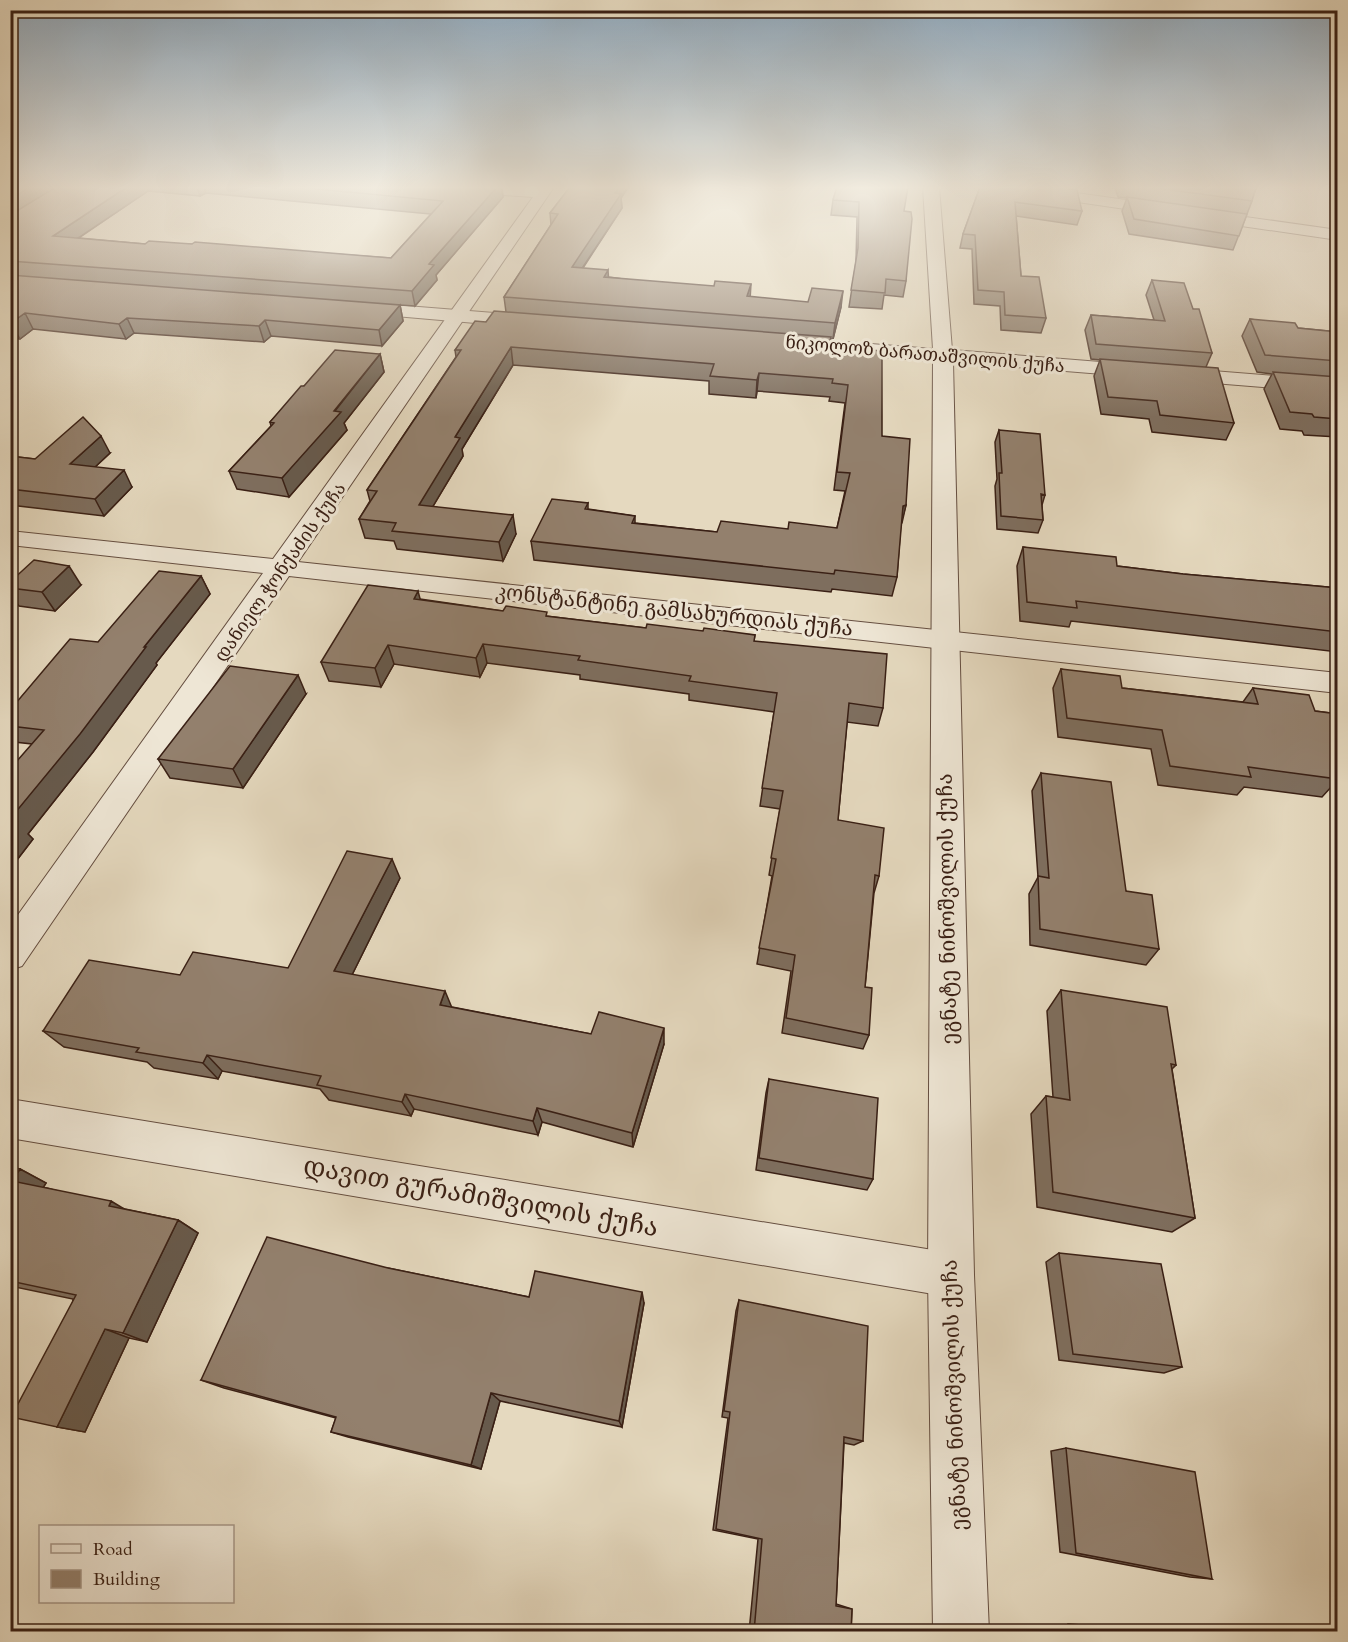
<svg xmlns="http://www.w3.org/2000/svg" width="1348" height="1642" font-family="Cardo,'Noto Serif Georgian',serif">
<rect width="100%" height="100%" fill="#e5d9bf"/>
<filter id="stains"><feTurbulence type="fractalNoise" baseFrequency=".00333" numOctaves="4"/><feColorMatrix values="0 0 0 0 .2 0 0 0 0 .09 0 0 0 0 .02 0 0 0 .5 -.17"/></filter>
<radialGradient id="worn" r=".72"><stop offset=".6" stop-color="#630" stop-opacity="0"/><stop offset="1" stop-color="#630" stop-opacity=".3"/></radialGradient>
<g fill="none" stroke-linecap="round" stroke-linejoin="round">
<!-- minor casing -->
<g stroke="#654e40" stroke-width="2">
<path id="minor" d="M 436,187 L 554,187 L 298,562 L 1338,673 L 1338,693 L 289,576 L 22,966 L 10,970 L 10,926 L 263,573 L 10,545 L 10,531 L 273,559 L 533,197 L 443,191 Z
M 995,187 L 1034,187 L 1338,230 L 1338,240 L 1002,191 Z
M 10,1099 L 951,1253 L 966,1260 L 973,1275 L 966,1290 L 951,1297 L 10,1138 Z"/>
</g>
<!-- tertiary casing -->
<g stroke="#654e40" stroke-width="2">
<path id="tertiary" d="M 923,187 L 939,187 L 952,350 L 1338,381 L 1338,393 L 953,362 L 974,1275 L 989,1632 L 933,1632 L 928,1275 L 933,361 L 784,349 L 774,343 L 784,337 L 933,349 Z
M 356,302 L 532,316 L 541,322 L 532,328 L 349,312 L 347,308 L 349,304 Z"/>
</g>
<!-- minor -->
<use href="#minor" fill="#eee6d5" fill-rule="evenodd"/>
<!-- tertiary -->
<use href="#tertiary" fill="#eee6d5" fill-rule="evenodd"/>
</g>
<!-- wall -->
<path fill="#7e6e5e" stroke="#3a2015" stroke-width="1.5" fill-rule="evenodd" d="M 10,187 L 502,187 L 503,197 L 436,275 L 437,280 L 415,306 L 400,305 L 403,321 L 382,346 L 271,336 L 264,342 L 134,333 L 126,339 L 33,329 L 20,339 L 10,338 ZM 148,191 L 200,196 L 206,193 L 431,214 L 391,258 L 192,244 L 145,244 L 79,238 Z
M 570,187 L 628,187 L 621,198 L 622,208 L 583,268 L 609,277 L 750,297 L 841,307 L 833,339 L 831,339 L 830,347 L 882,436 L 906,505 L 901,523 L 897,577 L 892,596 L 832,589 L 831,592 L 534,560 L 531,541 L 588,503 L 588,509 L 635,516 L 635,523 L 717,532 L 837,528 L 845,491 L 834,490 L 845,403 L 829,401 L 830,397 L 757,391 L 756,398 L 709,394 L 709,381 L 513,365 L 462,449 L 463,456 L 433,506 L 516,534 L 503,561 L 397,549 L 394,541 L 365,538 L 359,519 L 370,501 L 367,490 L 456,357 L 455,350 L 486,322 L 506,312 L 504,297 L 551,225 L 550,213 Z
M 837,187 L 904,211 L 906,281 L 903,297 L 884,295 L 882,309 L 849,307 L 856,262 L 857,217 L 831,215 L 833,200 Z
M 980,187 L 1072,187 L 1071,189 L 1082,211 L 1077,225 L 1016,216 L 1021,276 L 1046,318 L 1041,333 L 1001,330 L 1000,306 L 974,304 L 972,249 L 960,248 L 963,234 Z
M 1115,187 L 1252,187 L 1252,201 L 1233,250 L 1129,234 L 1122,211 L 1127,198 L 1118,197 Z
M 1152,280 L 1193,309 L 1212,353 L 1206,367 L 1234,423 L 1226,440 L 1152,432 L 1149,419 L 1101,414 L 1094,376 L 1100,360 L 1091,359 L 1085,330 L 1091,315 L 1154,320 L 1146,295 Z
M 1250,319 L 1298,328 L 1338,332 L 1338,437 L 1304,435 L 1302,431 L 1280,429 L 1264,389 L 1272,374 L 1257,372 L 1242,336 Z
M 380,354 L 384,372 L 344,423 L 347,430 L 289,497 L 237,489 L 229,471 L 271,426 L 270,422 L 304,386 Z
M 999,430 L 1045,495 L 1042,505 L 1043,520 L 1038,533 L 997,529 L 995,486 L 997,479 L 995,442 Z
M 110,453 L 95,467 L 132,487 L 104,516 L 10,505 L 10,456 L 35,459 Z
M 1023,547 L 1117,566 L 1183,574 L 1338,588 L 1338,652 L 1071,621 L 1069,627 L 1020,621 L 1017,566 Z
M 201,576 L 210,594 L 156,663 L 157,665 L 93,752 L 28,834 L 33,839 L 10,869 L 32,744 L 14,742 L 10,738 L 10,710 Z
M 10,582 L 81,585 L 55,611 L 19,606 L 10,594 Z
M 420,599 L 503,611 L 646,628 L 755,635 L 754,641 L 883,708 L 878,726 L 847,722 L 838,820 L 879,876 L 874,893 L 865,987 L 869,1035 L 863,1049 L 782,1033 L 791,971 L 757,964 L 772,876 L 769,875 L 780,809 L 760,806 L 774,712 L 689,700 L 689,694 L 580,679 L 580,675 L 487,663 L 480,677 L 394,664 L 381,687 L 329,681 L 321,662 Z
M 1061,669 L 1122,688 L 1243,702 L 1253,688 L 1315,711 L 1338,714 L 1338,787 L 1332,786 L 1322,797 L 1244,787 L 1237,795 L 1158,785 L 1151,749 L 1058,737 L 1053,688 Z
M 306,694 L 243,788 L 170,778 L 158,759 Z
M 1041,773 L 1126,891 L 1159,949 L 1146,965 L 1030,945 L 1029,894 L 1038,877 L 1032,791 Z
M 400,878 L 352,975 L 452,1007 L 591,1034 L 664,1044 L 633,1147 L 542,1122 L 538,1135 L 414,1109 L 411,1116 L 329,1100 L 320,1089 L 222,1071 L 218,1079 L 154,1068 L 147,1062 L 64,1047 L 43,1031 L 180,975 L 288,968 Z
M 1061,990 L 1176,1065 L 1172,1069 L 1195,1218 L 1172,1232 L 1037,1207 L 1031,1114 L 1046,1096 L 1053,1097 L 1047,1011 Z
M 769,1079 L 873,1179 L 867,1190 L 756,1170 L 766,1093 Z
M 10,1167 L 20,1169 L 46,1183 L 43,1187 L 125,1209 L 178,1220 L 198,1233 L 147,1342 L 129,1338 L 85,1432 L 57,1427 L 73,1299 L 10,1286 Z
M 1059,1253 L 1182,1367 L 1164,1373 L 1059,1360 L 1046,1262 Z
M 388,1268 L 529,1297 L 644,1303 L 622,1427 L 500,1401 L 481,1469 L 348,1437 L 331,1432 L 336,1418 L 224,1388 L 201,1380 Z
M 739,1300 L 863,1441 L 854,1445 L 844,1443 L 836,1604 L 852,1609 L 851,1632 L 749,1632 L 758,1539 L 713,1530 L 728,1418 L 722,1417 L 736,1311 Z
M 1066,1448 L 1212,1579 L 1190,1577 L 1060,1552 L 1051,1451 Z
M 1068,1624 L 1181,1632 L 1069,1632 Z"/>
<!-- shaded-wall -->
<path fill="#675a4c" stroke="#3a2015" stroke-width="1.5" d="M 30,187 L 59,187 L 10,218 L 10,199 Z
M 127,187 L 146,187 L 148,191 L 60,250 L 53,236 Z
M 197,187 L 204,187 L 206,193 L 200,196 Z
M 497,187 L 501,187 L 503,197 L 436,275 L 437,280 L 415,306 L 412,291 L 429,264 Z
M 619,187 L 628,187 L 621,198 L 622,208 L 573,282 L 572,267 Z
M 608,270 L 609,285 L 604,277 Z
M 751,284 L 750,300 L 747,296 Z
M 843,291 L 841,307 L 833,339 L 835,323 Z
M 400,305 L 403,321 L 382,346 L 379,330 Z
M 25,313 L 33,329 L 20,339 L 11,323 Z
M 127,318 L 134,333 L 126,339 L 119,324 Z
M 265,320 L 271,336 L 264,342 L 259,326 Z
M 511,347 L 513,365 L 462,449 L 463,456 L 423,523 L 419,505 L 455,437 Z
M 380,354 L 384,372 L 344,423 L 347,430 L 289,497 L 282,478 Z
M 759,373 L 757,391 L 756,398 L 757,380 Z
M 101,436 L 110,453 L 80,481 L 70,464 Z
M 124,470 L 132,487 L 104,516 L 95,499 Z
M 906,505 L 902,523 L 899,524 L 903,506 Z
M 513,515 L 516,534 L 503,561 L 499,542 Z
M 69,566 L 81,585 L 55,611 L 42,592 Z
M 201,576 L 210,594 L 156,663 L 157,665 L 93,752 L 28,834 L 33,839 L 10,869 L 10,819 L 144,647 Z
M 418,591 L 423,610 L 414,599 Z
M 483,644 L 487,663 L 480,677 L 476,658 Z
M 388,645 L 394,664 L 381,687 L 375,668 Z
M 298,675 L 306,694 L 243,788 L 233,769 Z
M 392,859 L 400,878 L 345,989 L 334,971 Z
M 445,991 L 452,1008 L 440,1005 Z
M 664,1028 L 664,1044 L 633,1147 L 632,1133 Z
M 207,1055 L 222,1071 L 218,1079 L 203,1063 Z
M 405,1094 L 414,1109 L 411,1116 L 402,1102 Z
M 537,1108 L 542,1122 L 538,1135 L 533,1121 Z
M 20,1169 L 46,1183 L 39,1195 L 12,1181 Z
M 111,1201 L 134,1215 L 109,1206 Z
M 178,1220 L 198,1233 L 147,1342 L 123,1333 Z
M 642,1292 L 644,1303 L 622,1427 L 619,1421 Z
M 105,1329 L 129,1338 L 85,1432 L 57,1427 Z
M 491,1393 L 500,1401 L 481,1469 L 471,1465 Z"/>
<!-- building -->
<path fill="#93806d" stroke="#3a2015" stroke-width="1.5" d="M 10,187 L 30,187 L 10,199 Z
M 56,187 L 127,187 L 53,236 L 145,244 L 149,241 L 192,244 L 195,242 L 391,258 L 443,201 L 296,187 L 497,187 L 429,264 L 434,265 L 412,291 L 10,261 L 10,215 Z
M 570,187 L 619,187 L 615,193 L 621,194 L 572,267 L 608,270 L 604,277 L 714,286 L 715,281 L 751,284 L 747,296 L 808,302 L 812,288 L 843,291 L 835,323 L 504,297 L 558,214 L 550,213 Z
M 837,187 L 908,187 L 904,211 L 911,212 L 912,219 L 906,281 L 886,279 L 885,293 L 851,290 L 858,248 L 859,202 L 833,200 Z
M 980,187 L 1056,187 L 1077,190 L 1082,211 L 1015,202 L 1021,276 L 1039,277 L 1046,318 L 1005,315 L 1004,292 L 978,290 L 975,235 L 963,234 Z
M 1149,187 L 1252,187 L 1256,188 L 1252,201 Z
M 1127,197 L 1247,214 L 1239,236 L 1134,219 Z
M 10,275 L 400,305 L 379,330 L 265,320 L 259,326 L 127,318 L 119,324 L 25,313 L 11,323 Z
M 1152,280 L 1184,283 L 1193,309 L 1199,309 L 1212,353 L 1096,344 L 1091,315 L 1165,321 Z
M 494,311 L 831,337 L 828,347 L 882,351 L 882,436 L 910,439 L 906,505 L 903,506 L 897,577 L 835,570 L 834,574 L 531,541 L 552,499 L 588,503 L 585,509 L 635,516 L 632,523 L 717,532 L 721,521 L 788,529 L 789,522 L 837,528 L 850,473 L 837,472 L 848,385 L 832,383 L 833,379 L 759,373 L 757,380 L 710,376 L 714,364 L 511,347 L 455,437 L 460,438 L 419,505 L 513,515 L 499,542 L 392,531 L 396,523 L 359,519 L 377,491 L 367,490 L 461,350 L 455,350 L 475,321 L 486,322 Z
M 1250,319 L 1295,323 L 1298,328 L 1338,332 L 1338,361 L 1265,355 Z
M 335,350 L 380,354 L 334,411 L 341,412 L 282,478 L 229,471 L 274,423 L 270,422 L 301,386 L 304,386 Z
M 1100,359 L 1218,368 L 1234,423 L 1160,415 L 1157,401 L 1108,397 Z
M 1273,372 L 1338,377 L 1338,419 L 1314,417 L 1312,414 L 1290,412 Z
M 83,417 L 101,436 L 70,464 L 124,470 L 95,499 L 10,489 L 10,456 L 35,459 Z
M 999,430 L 1040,434 L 1045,495 L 1041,494 L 1043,520 L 1001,516 L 999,473 L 1002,473 Z
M 1023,547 L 1116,557 L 1117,566 L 1183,574 L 1338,588 L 1338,632 L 1076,601 L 1077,608 L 1027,602 Z
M 34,560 L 69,566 L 42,592 L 10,588 L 10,582 Z
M 159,571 L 201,576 L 144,647 L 146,647 L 80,734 L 10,819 L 10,769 L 44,730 L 10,726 L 10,710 L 70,639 L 98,642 Z
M 368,585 L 418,591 L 414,599 L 503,611 L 506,606 L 547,612 L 546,616 L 646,628 L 647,624 L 703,631 L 704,628 L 755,635 L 754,641 L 887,654 L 883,708 L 849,703 L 838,820 L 884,828 L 879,876 L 875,875 L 865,987 L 872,988 L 869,1035 L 786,1018 L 795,955 L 759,948 L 776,859 L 771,858 L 783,791 L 762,788 L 777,693 L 689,681 L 691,676 L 578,660 L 580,656 L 483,644 L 476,658 L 388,645 L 375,668 L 321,662 Z
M 230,666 L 298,675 L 233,769 L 158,759 Z
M 1061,669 L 1120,676 L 1122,688 L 1258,704 L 1253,688 L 1309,695 L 1315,711 L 1338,714 L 1338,766 L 1333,766 L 1338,779 L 1248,767 L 1251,777 L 1170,766 L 1162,730 L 1067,718 Z
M 1041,773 L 1111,782 L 1126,891 L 1152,895 L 1159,949 L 1040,929 L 1038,876 L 1049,878 Z
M 10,821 L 17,822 L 10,831 Z
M 347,851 L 392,859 L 334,971 L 445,991 L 440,1005 L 591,1034 L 599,1012 L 664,1028 L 632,1133 L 537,1108 L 533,1121 L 405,1094 L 402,1102 L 317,1085 L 321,1076 L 207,1055 L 203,1063 L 136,1052 L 139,1048 L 43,1031 L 89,960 L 180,975 L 193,952 L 288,968 Z
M 1061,990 L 1167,1007 L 1176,1065 L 1171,1064 L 1195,1218 L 1053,1192 L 1046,1096 L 1070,1100 Z
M 769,1079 L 878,1098 L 873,1179 L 759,1158 Z
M 10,1167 L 20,1169 L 12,1181 L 111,1201 L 109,1206 L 178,1220 L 123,1333 L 105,1329 L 57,1427 L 11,1417 L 76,1295 L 10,1281 Z
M 267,1237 L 388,1268 L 529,1297 L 535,1271 L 642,1292 L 619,1421 L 491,1393 L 471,1465 L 331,1432 L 336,1417 L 201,1380 Z
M 1059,1253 L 1161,1264 L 1182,1367 L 1073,1354 Z
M 739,1300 L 868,1326 L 863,1441 L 844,1437 L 836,1606 L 852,1609 L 851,1632 L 754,1632 L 762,1539 L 716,1529 L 730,1412 L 724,1411 Z
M 1066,1448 L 1195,1472 L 1212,1579 L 1076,1553 Z
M 1093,1629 L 1126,1632 L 1093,1632 Z"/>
<!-- sky -->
<linearGradient id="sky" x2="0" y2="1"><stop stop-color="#8faac0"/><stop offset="0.45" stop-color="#f3eee2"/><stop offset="1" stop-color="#f3eee2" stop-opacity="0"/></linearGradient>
<rect width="1348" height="417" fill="url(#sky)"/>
<g text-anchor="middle" stroke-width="6" stroke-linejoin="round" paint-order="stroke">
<!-- far-street labels -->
<g font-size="18" fill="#3a2015" stroke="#eee6d5">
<text transform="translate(925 354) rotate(5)" y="6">ნიკოლოზ ბარათაშვილის ქუჩა</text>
<text transform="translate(280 572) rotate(-55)" y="6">დანიელ ჭონქაძის ქუჩა</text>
</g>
<!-- street labels -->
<g font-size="21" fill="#3a2015" stroke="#eee6d5">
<text transform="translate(674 610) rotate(6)" y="7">კონსტანტინე გამსახურდიას ქუჩა</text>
<text transform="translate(947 909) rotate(-91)" y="7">ეგნატე ნინოშვილის ქუჩა</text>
<text transform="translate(954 1395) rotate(-92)" y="7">ეგნატე ნინოშვილის ქუჩა</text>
</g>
<!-- near-street labels -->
<g font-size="26" fill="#3a2015" stroke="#eee6d5">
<text transform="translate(481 1196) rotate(10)" y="9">დავით გურამიშვილის ქუჩა</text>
</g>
</g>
<!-- margin -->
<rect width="1348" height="1642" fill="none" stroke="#e5d9bf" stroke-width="36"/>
<rect x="12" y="12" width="1324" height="1618" fill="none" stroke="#3a2015" stroke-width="3"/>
<rect x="18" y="18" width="1312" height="1606" fill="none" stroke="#3a2015" stroke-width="1.5"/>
<!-- legend -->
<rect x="39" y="1525" width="195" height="78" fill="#eee6d5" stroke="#a69788" stroke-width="1.5"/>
<rect x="51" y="1544" width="30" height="9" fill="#eee6d5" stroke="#a69788" stroke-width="1.5"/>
<text x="93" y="1555" font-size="18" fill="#3a2015">Road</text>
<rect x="51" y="1570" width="30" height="18" fill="#93806d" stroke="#a69788" stroke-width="1.5"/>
<text x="93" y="1585" font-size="18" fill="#3a2015">Building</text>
<rect width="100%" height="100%" filter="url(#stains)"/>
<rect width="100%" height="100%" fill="url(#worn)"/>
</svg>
